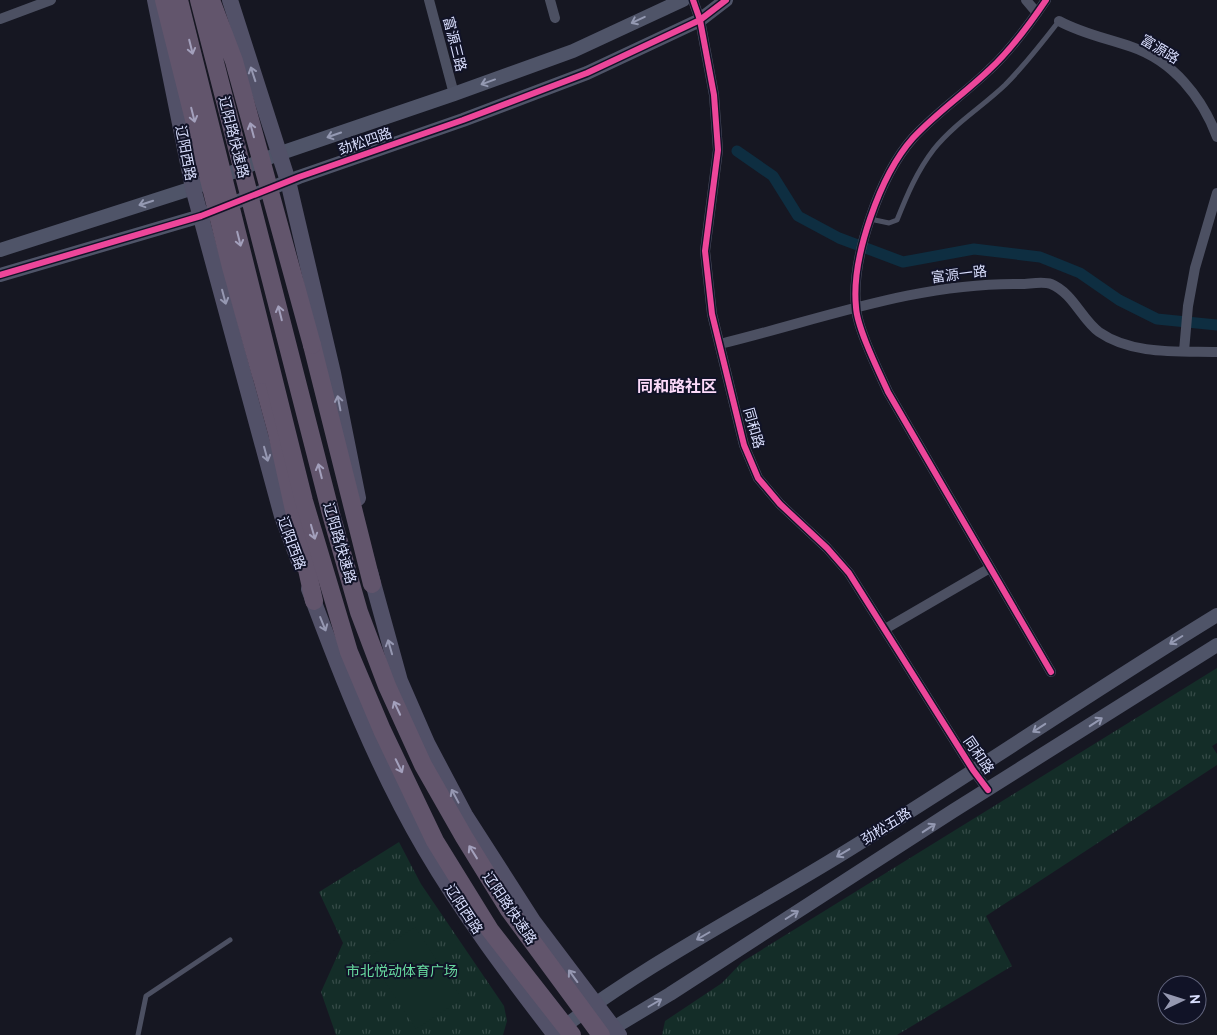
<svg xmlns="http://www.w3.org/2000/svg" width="1217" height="1035" font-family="Overpass,'Noto Sans SC',sans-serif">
<defs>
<pattern id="grass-tufts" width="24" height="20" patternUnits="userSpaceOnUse" patternTransform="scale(1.25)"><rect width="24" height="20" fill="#142d28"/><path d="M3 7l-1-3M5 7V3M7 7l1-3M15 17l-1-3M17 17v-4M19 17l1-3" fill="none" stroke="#364b48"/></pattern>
</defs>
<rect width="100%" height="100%" fill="#161722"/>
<!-- grass -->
<path fill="url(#grass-tufts)" d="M 1217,668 L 1217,743 L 1212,746 L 1217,754 L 1217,765 L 986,916 L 1012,966 L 897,1035 L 662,1035 L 665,1021 L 722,983 L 742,962 Z
M 399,842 L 421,884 L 504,1006 L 507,1021 L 503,1035 L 336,1035 L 321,992 L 343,943 L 319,892 Z"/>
<!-- pitch -->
<path fill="#142d28" d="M 415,927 L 462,999 L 416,1029 L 369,957 Z"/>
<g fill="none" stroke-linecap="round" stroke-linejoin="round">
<!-- canal -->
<path stroke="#0e2e41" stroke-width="11" d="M 737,151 L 773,176 L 798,216 L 839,238 L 903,262 L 974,249 L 1040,257 L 1080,273 L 1119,300 L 1157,319 L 1217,325"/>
<!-- lane -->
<path stroke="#4c5062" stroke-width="5" d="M 870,219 L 889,223 L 897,220 C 907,195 917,171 934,149 C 954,124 982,107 1005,85 C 1025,65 1042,43 1059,21
M 138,1035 L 146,996 L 230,940"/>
<!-- street -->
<path stroke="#4c5062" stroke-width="10" d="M 429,0 L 454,94
M 550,0 L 555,18
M 693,0 L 700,20 L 714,95 L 718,150 L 705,251 L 712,314 L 744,445 L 758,478 L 780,504 L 827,548 L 849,573 L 973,770 L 988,790
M 1026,0 L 1037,13
M 1046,0 C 1029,25 1011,50 989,70 C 964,94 936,113 913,138 C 880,175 851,258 856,307 C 857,328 879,372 888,392 L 1051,672
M 0,19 L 51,0
M 1059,21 C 1083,34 1106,38 1132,47 C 1173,61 1202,97 1217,137
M 720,344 C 819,320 918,282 1021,284 C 1029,284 1043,281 1051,284 C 1073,293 1082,320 1099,332 C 1132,355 1178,351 1217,352
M 1184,351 L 1188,306 L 1195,268 L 1217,193
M 885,629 L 990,568"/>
<!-- secondary -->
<path stroke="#4f5468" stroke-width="14" d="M 0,250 L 193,188 L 278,154 L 454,94 L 573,51 L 683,0
M 0,275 L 201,216 L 299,177 L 463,120 L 587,73 L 700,20 L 726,0
M 557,1032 C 648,962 752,910 850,849 C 973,773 1093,691 1217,615
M 605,1033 L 670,994 L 953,811 L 1217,645"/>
<!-- primary -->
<path stroke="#525168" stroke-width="16" d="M 155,0 L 193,188 L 282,516 L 300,564
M 230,0 L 288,181 L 333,373 L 358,498
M 370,572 L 400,681 L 427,743 L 465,815 L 533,921 L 619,1035
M 309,589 C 342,678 377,767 425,849 C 463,914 509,975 555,1035"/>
<!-- highway -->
<path stroke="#62556c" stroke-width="18" d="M 312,345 L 372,584
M 262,378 L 277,433 L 314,601"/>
<!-- highway-bridge -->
<path stroke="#62556c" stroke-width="18" d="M 164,0 L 231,267 L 261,375
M 179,0 L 304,501 L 349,652 L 382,730 L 435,841 L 490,930 L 572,1035
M 199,0 L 331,514 L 359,612 L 387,686 L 423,765 L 464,837 L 509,910 L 601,1035
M 211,0 L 234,61 L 312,345"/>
<!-- cycleway casing -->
<g stroke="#111327" stroke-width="9">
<path id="cycleway" d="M 693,0 L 700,20 L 714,95 L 718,150 L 705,251 L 712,314 L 744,445 L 758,478 L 780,504 L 827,548 L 849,573 L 973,770 L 988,790
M 1046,0 C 1029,25 1011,50 989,70 C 964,94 936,113 913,138 C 880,175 851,258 856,307 C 857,328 879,372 888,392 L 1051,672
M 0,275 L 201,216 L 299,177 L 463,120 L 587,73 L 700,20 L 726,0"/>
</g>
<!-- cycleway -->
<use href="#cycleway" stroke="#ed469a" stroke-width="6"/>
</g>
<!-- one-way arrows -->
<defs><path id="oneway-shaft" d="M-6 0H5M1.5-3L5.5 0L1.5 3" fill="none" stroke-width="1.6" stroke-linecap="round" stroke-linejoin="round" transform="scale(1.25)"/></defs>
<g stroke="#9499b2">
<use href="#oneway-shaft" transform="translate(638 20) rotate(155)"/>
<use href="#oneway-shaft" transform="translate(488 82) rotate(160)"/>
<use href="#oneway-shaft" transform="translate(334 135) rotate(161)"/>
<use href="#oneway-shaft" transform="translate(146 203) rotate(162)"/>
<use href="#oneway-shaft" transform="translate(1176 640) rotate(148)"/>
<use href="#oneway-shaft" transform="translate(1096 722) rotate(-33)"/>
<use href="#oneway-shaft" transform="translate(1039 728) rotate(147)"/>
<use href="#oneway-shaft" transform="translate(929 828) rotate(-33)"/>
<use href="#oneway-shaft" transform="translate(843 853) rotate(149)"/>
<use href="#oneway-shaft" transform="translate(792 915) rotate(-32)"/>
<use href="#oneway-shaft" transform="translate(703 936) rotate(150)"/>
<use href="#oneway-shaft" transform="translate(655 1003) rotate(-30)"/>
</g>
<g stroke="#a3a0bc">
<use href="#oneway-shaft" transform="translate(191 47) rotate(76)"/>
<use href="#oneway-shaft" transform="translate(193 115) rotate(76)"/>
<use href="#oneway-shaft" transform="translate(252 130) rotate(-105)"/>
<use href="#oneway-shaft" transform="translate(239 239) rotate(76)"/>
<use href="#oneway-shaft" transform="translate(280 313) rotate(-104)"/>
<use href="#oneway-shaft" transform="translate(320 471) rotate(-104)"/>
<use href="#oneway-shaft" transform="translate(313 532) rotate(74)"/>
<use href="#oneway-shaft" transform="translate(397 708) rotate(-115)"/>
<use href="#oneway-shaft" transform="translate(399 766) rotate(64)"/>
<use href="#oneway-shaft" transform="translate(473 852) rotate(-122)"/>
</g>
<g stroke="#9698b2">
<use href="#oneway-shaft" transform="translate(253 74) rotate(-108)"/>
<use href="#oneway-shaft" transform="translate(224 297) rotate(75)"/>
<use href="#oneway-shaft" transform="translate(339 403) rotate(-101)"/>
<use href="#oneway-shaft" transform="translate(266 454) rotate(75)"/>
<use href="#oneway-shaft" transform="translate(323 624) rotate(68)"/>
<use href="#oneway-shaft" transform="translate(390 647) rotate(-106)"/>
<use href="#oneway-shaft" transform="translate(455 796) rotate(-118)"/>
<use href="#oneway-shaft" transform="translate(573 976) rotate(-126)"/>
</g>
<g text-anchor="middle" stroke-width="4" stroke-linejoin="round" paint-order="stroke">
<!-- street labels -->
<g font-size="14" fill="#d9defd" stroke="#111327">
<text transform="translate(455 44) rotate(76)" y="5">富源三路</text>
<text transform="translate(1160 49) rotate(31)" y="5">富源路</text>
<text transform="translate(234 137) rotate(76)" y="5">辽阳路快速路</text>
<text transform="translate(365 141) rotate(-19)" y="5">劲松四路</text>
<text transform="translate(186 153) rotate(79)" y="5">辽阳西路</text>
<text transform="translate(959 274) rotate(-7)" y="5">富源一路</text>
<text transform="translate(754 428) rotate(74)" y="5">同和路</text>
<text transform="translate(292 543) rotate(70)" y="5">辽阳西路</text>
<text transform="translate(340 543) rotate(74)" y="5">辽阳路快速路</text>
<text transform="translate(979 755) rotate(56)" y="5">同和路</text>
<text transform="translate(886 826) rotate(-32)" y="5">劲松五路</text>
<text transform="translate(510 908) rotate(56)" y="5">辽阳路快速路</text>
<text transform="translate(464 909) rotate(57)" y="5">辽阳西路</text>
</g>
<!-- park labels -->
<g font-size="14" fill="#67dba0" stroke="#111327">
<text x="402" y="976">市北悦动体育广场</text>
</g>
<!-- quarter labels -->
<g font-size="16" font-weight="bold" fill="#fddbfa" stroke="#111327">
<text x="677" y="392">同和路社区</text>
</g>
</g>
<!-- north arrow -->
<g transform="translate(1182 1000) rotate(86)"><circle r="24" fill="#111327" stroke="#61647d"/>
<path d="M0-4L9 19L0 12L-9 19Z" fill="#9598b0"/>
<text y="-8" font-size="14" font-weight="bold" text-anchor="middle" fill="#d9defd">N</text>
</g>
</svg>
